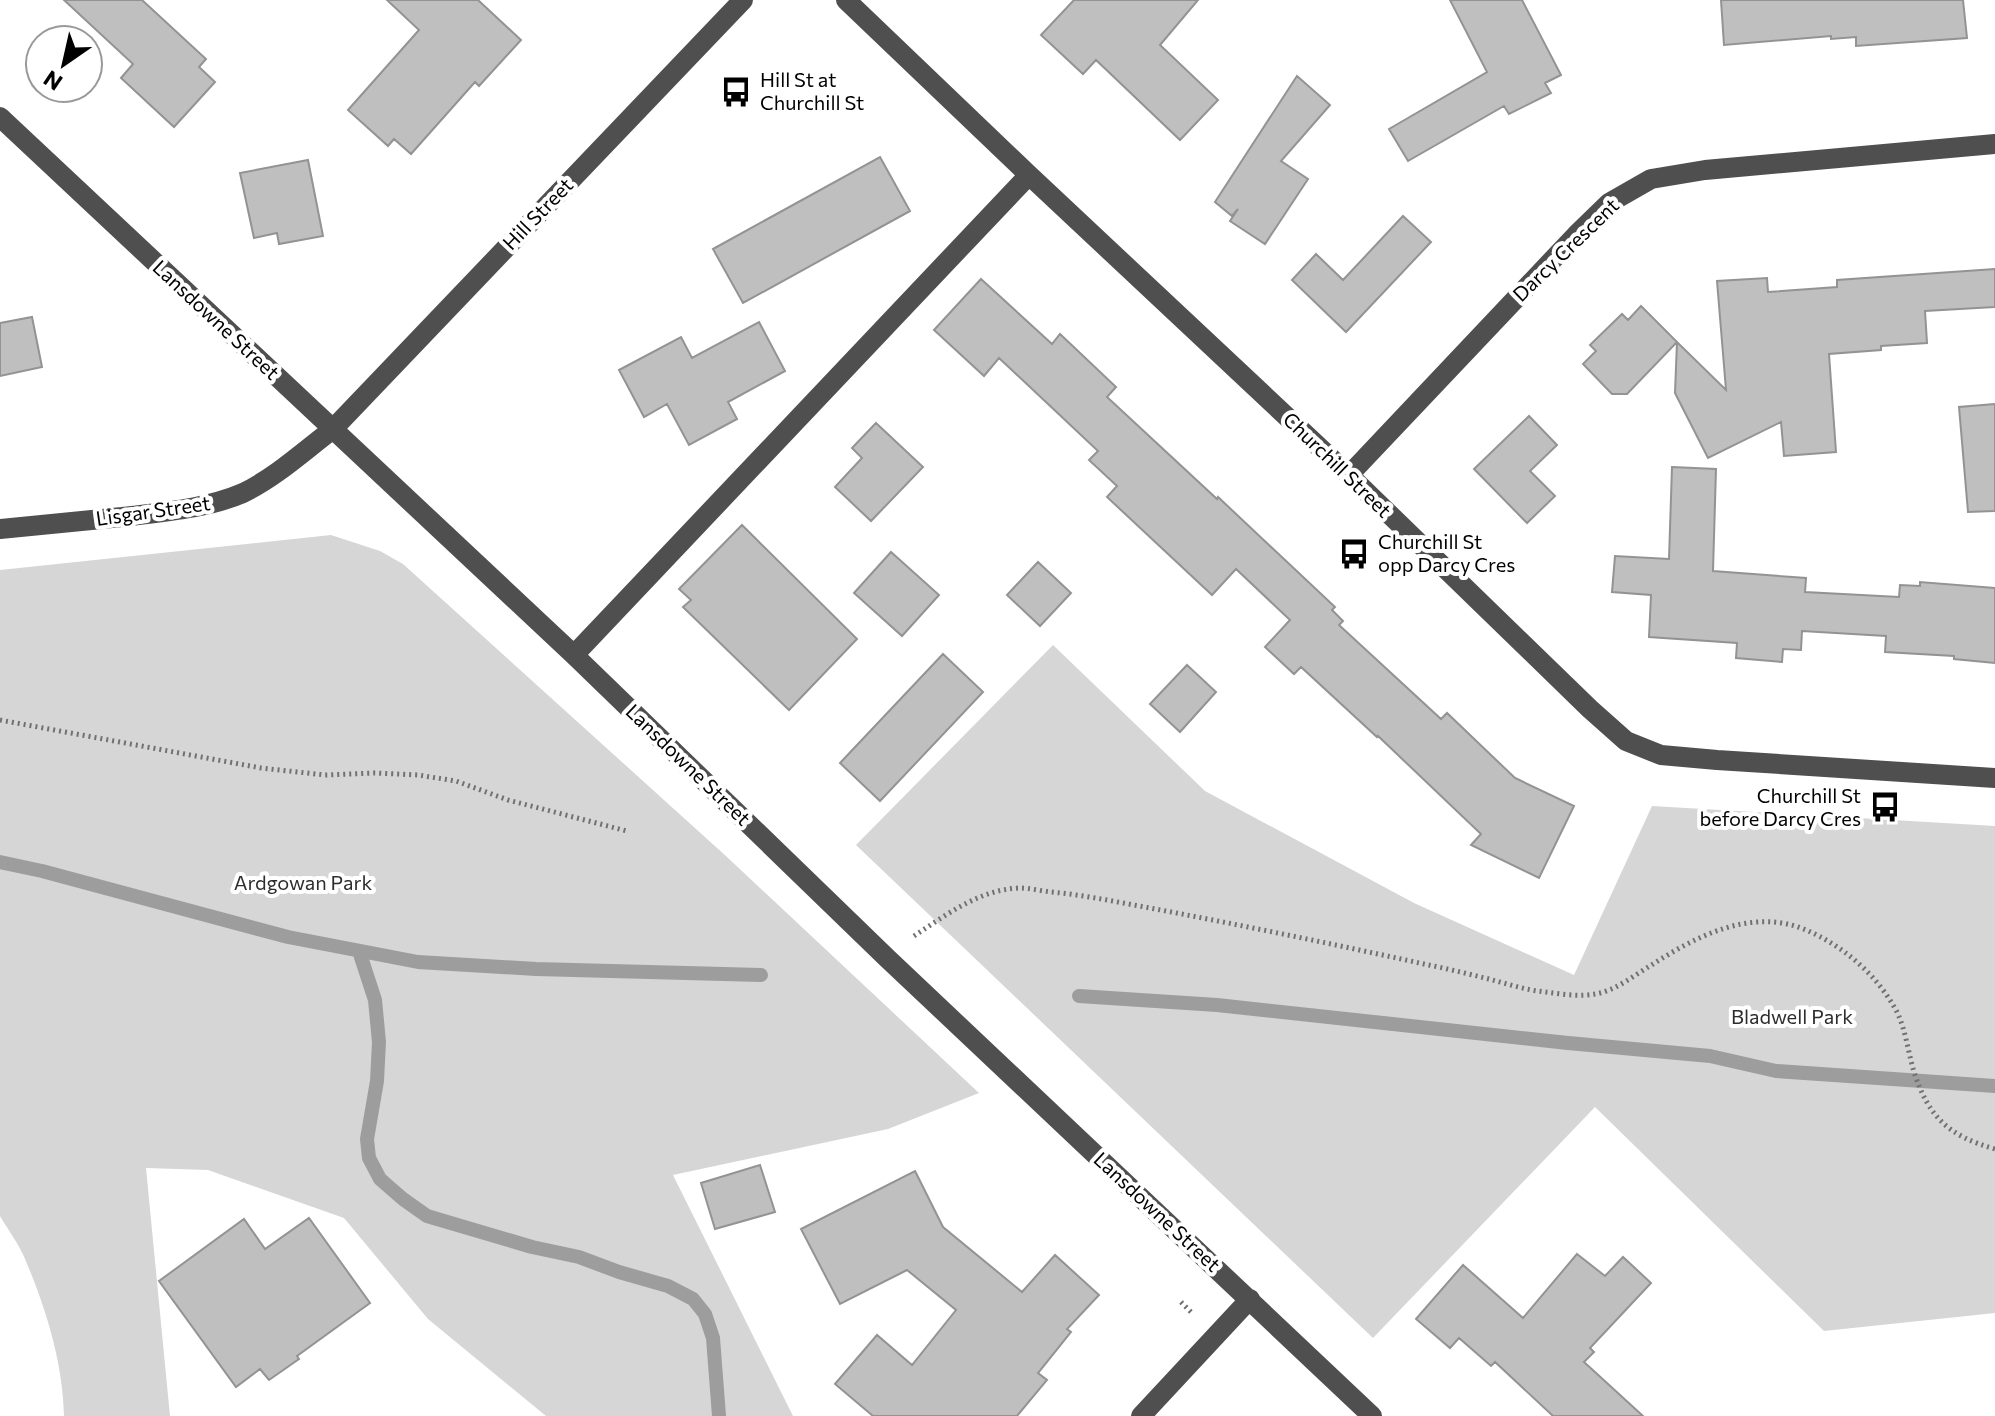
<svg xmlns="http://www.w3.org/2000/svg" width="1995" height="1416" font-family="Commissioner,sans-serif">
<rect width="100%" height="100%" fill="#fff"/>
<!-- green -->
<path fill="#d6d6d6" d="M 331,535 L 380,551 L 403,564 L 727,857 L 979,1093 L 888,1129 L 673,1175 L 793,1416 L 546,1416 L 428,1319 L 344,1218 L 208,1170 L 146,1168 L 170,1416 L 64,1416 C 63,1363 46,1308 25,1259 C 19,1244 8,1230 0,1216 L 0,570 Z
M 1053,645 L 1205,791 L 1414,903 L 1574,975 L 1652,806 L 1995,826 L 1995,1313 L 1824,1331 L 1595,1107 L 1373,1338 L 856,845 Z"/>
<g fill="none" stroke-linecap="round" stroke-linejoin="round">
<!-- stream -->
<path stroke="#9d9d9d" stroke-width="14" d="M 0,862 L 42,871 L 288,937 L 418,962 L 536,969 L 761,975
M 359,951 L 375,1000 L 379,1042 L 377,1081 L 367,1139 L 369,1158 L 380,1179 L 403,1199 L 427,1216 L 532,1247 L 579,1257 L 619,1272 L 668,1286 L 693,1299 L 705,1314 L 713,1338 L 719,1416
M 1079,996 L 1217,1005 L 1568,1043 L 1710,1056 L 1776,1071 L 1995,1086"/>
</g>
<!-- building -->
<path fill="#bfbfbf" stroke="#939393" stroke-width="2" d="M 64,0 L 142,0 L 206,59 L 199,67 L 215,82 L 174,127 L 121,78 L 133,64 Z
M 387,0 L 478,0 L 521,40 L 479,86 L 475,82 L 411,154 L 394,139 L 388,146 L 348,110 L 419,30 Z
M 1074,0 L 1198,0 L 1160,45 L 1218,100 L 1180,140 L 1096,60 L 1083,74 L 1041,35 Z
M 1450,0 L 1522,0 L 1561,75 L 1545,83 L 1551,93 L 1509,114 L 1504,106 L 1408,161 L 1389,129 L 1487,72 Z
M 1721,0 L 1963,0 L 1967,38 L 1856,46 L 1856,37 L 1831,39 L 1831,36 L 1724,45 Z
M 1297,76 L 1330,105 L 1281,161 L 1308,179 L 1265,244 L 1230,221 L 1238,209 L 1232,216 L 1215,202 Z
M 880,157 L 910,211 L 743,303 L 713,249 Z
M 308,160 L 323,236 L 279,244 L 277,233 L 254,238 L 240,173 Z
M 1403,216 L 1431,242 L 1346,332 L 1292,280 L 1316,254 L 1343,280 Z
M 1995,269 L 1995,307 L 1925,311 L 1927,343 L 1881,346 L 1881,350 L 1829,354 L 1836,452 L 1784,456 L 1781,422 L 1708,458 L 1675,393 L 1677,342 L 1726,390 L 1717,281 L 1767,278 L 1768,292 L 1837,287 L 1837,280 Z
M 981,279 L 1052,344 L 1060,334 L 1116,387 L 1107,397 L 1217,499 L 1218,497 L 1335,607 L 1332,610 L 1343,621 L 1339,625 L 1441,719 L 1447,713 L 1515,778 L 1574,806 L 1539,878 L 1471,845 L 1481,834 L 1378,736 L 1377,737 L 1301,667 L 1294,674 L 1265,647 L 1290,620 L 1236,569 L 1212,595 L 1107,497 L 1117,486 L 1089,460 L 1098,451 L 999,358 L 984,376 L 934,330 Z
M 1641,306 L 1677,342 L 1627,394 L 1612,394 L 1583,364 L 1596,351 L 1590,345 L 1622,314 L 1628,320 Z
M 32,317 L 42,367 L 0,376 L 0,323 Z
M 759,322 L 785,371 L 728,402 L 737,419 L 689,445 L 667,404 L 644,417 L 619,370 L 681,337 L 692,358 Z
M 1995,404 L 1995,511 L 1968,512 L 1959,407 Z
M 1529,416 L 1557,445 L 1530,471 L 1555,496 L 1527,523 L 1474,469 Z
M 876,423 L 923,467 L 871,521 L 835,487 L 862,458 L 852,448 Z
M 1672,467 L 1716,469 L 1713,571 L 1806,578 L 1805,592 L 1899,597 L 1900,585 L 1920,586 L 1920,582 L 1995,588 L 1995,663 L 1954,659 L 1954,656 L 1885,652 L 1886,636 L 1802,631 L 1801,650 L 1783,649 L 1782,662 L 1736,658 L 1737,643 L 1649,637 L 1651,595 L 1612,592 L 1615,556 L 1669,559 Z
M 742,525 L 857,639 L 789,710 L 683,607 L 691,600 L 679,589 Z
M 891,552 L 939,595 L 902,636 L 854,593 Z
M 1038,562 L 1071,593 L 1040,626 L 1007,595 Z
M 943,654 L 983,692 L 880,801 L 840,763 Z
M 1187,665 L 1216,692 L 1180,732 L 1150,704 Z
M 760,1165 L 775,1212 L 715,1229 L 701,1183 Z
M 915,1171 L 943,1227 L 1022,1292 L 1055,1255 L 1099,1295 L 1067,1329 L 1071,1332 L 1038,1373 L 1047,1380 L 1017,1416 L 873,1416 L 835,1384 L 877,1335 L 912,1365 L 956,1310 L 907,1270 L 840,1304 L 801,1229 Z
M 309,1218 L 370,1303 L 297,1356 L 299,1359 L 269,1380 L 260,1369 L 236,1387 L 159,1281 L 244,1219 L 265,1249 Z
M 1577,1254 L 1605,1276 L 1623,1257 L 1651,1283 L 1590,1348 L 1594,1352 L 1584,1362 L 1643,1416 L 1553,1416 L 1495,1362 L 1491,1366 L 1459,1338 L 1450,1348 L 1416,1319 L 1463,1265 L 1523,1318 Z"/>
<g fill="none" stroke-linecap="round" stroke-linejoin="round">
<!-- path -->
<path stroke="#717171" stroke-width="5" stroke-dasharray="2 4" stroke-linecap="butt" d="M 0,720 L 261,768 L 325,775 L 375,773 L 418,775 L 456,781 L 508,800 L 627,831
M 914,936 C 946,915 980,889 1020,888 C 1030,888 1041,891 1051,892 C 1084,895 1117,902 1150,908 C 1241,925 1333,944 1424,964 C 1444,968 1465,973 1485,978 C 1505,983 1525,990 1545,992 C 1561,994 1579,997 1595,994 C 1615,991 1633,976 1650,966 C 1696,936 1752,907 1806,930 C 1844,946 1878,976 1897,1012 C 1906,1031 1908,1052 1914,1072 C 1929,1118 1949,1136 1995,1149
M 1181,1302 L 1191,1312"/>
<!-- minor -->
<path stroke="#4f4f4f" stroke-width="20" d="M 846,0 L 1029,175 L 1349,475 L 1590,709 L 1626,741 L 1661,755 L 1717,760 L 1995,778
M 0,117 L 574,655 L 888,959 L 1372,1416
M 1349,475 L 1576,235 L 1609,203 L 1651,179 L 1705,170 L 1995,144
M 0,529 C 41,525 82,521 122,517 C 162,512 206,509 243,493 C 276,477 304,451 333,429 L 743,0
M 574,655 L 1029,175
M 1141,1416 L 1250,1299"/>
</g>
<!-- icons -->
<defs>
<g id="bus-bare" transform="scale(2.4)"><path d="M-5-6H5V4H4V6H2V4H-2V6H-4V4H-5ZM-3.5-4V0h7V-4ZM-3.5 1.2v1.5H-2V1.2ZM2 1.2v1.5H3.5V1.2Z" fill="#000" stroke="#fff" stroke-width="2.5" paint-order="stroke"/></g>
</defs>
<g fill-rule="evenodd">
<use href="#bus-bare" x="736" y="92"/>
<use href="#bus-bare" x="1354" y="554"/>
<use href="#bus-bare" x="1885" y="807"/>
</g>
<g text-anchor="middle" stroke-width="8" stroke-linejoin="round" paint-order="stroke">
<!-- poi labels -->
<g font-size="20" fill="#000" stroke="#fff" text-anchor="start">
<text x="760" y="87">Hill St at<tspan x="760" dy="23">Churchill St</tspan></text>
<text x="1378" y="549">Churchill St<tspan x="1378" dy="23">opp Darcy Cres</tspan></text>
<text x="1861" y="803" text-anchor="end">Churchill St<tspan x="1861" dy="23">before Darcy Cres</tspan></text>
</g>
<!-- street labels -->
<g font-size="20" fill="#000" stroke="#fff">
<text transform="translate(538 214) rotate(-46)" y="7">Hill Street</text>
<text transform="translate(1566 250) rotate(-44)" y="7">Darcy Crescent</text>
<text transform="translate(216 320) rotate(43)" y="7">Lansdowne Street</text>
<text transform="translate(1337 465) rotate(44)" y="7">Churchill Street</text>
<text transform="translate(153 511) rotate(-8)" y="7">Lisgar Street</text>
<text transform="translate(688 765) rotate(44)" y="7">Lansdowne Street</text>
<text transform="translate(1157 1212) rotate(43)" y="7">Lansdowne Street</text>
</g>
<!-- park labels -->
<g font-size="20" fill="#2d2d2d" stroke="#fff">
<text x="303" y="890">Ardgowan Park</text>
<text x="1792" y="1024">Bladwell Park</text>
</g>
</g>
<!-- north arrow -->
<g transform="translate(64 64) rotate(214)"><circle r="38" fill="#ffffff" stroke="#999999" stroke-width="2"/>
<path d="M0-6L14 30L0 20L-14 30Z" fill="#000000"/>
<text y="-12" font-size="22" font-weight="bold" text-anchor="middle" fill="#000000">N</text>
</g>
</svg>
